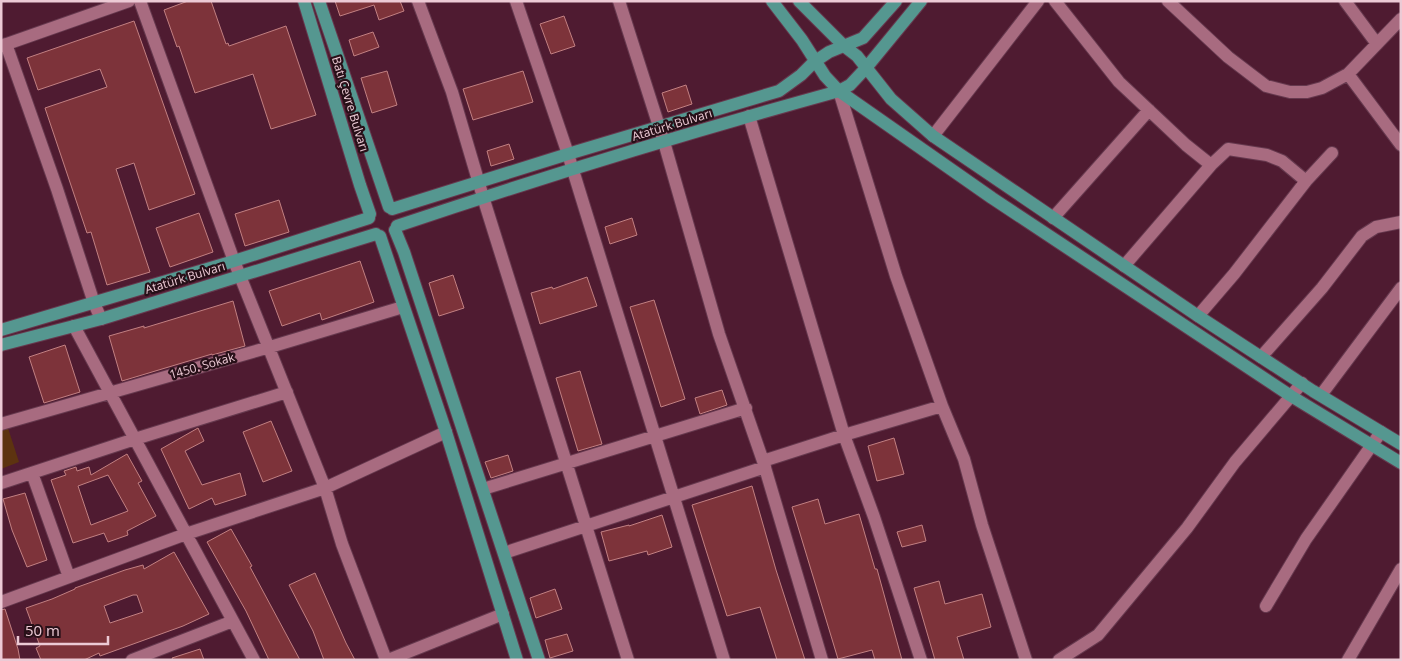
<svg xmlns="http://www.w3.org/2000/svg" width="1402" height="661" font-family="'Open Sans',sans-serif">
<rect width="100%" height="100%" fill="#4f1b31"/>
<!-- park -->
<path fill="#5d3310" d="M 7,425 L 19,462 L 1,469 L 1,427 Z"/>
<!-- building -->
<path fill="#7d333a" stroke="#c28082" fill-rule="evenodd" d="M 188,1 L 211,1 L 226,44 L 228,43 L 229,46 L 286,26 L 316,115 L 271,129 L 253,74 L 195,93 L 179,46 L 177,47 L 164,10 Z
M 335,1 L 400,1 L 404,11 L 379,20 L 374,5 L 340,16 Z
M 564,16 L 575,46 L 551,54 L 540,24 Z
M 134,21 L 195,194 L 149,210 L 134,163 L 116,169 L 150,272 L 107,285 L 91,232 L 87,233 L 45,108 L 107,87 L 100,69 L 38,90 L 27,58 Z
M 373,32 L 379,47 L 354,56 L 349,40 Z
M 387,71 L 397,105 L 372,113 L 361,78 Z
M 523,71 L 533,102 L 473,120 L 463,89 Z
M 686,85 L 692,104 L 668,112 L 662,93 Z
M 509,144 L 514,159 L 491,166 L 487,151 Z
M 279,200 L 289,232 L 245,246 L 235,214 Z
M 199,213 L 213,252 L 170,267 L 156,228 Z
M 632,218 L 637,235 L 610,244 L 605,227 Z
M 360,261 L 374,302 L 322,320 L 320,313 L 282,326 L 269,291 Z
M 453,275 L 464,308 L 439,316 L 429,283 Z
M 587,277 L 597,306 L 540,324 L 531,293 L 552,287 L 553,289 Z
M 654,300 L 685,399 L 661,407 L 630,307 Z
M 233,301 L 245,346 L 212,355 L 212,354 L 122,381 L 109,336 L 144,326 L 144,328 Z
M 65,345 L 80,392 L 44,403 L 29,357 Z
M 580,371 L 602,444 L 578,451 L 556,378 Z
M 722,390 L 727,405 L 700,414 L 695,398 Z
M 271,421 L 292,471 L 263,482 L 243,432 Z
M 198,428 L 204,441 L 185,451 L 202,485 L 240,473 L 246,495 L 215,505 L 212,498 L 189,509 L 161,449 Z
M 894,438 L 904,474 L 877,481 L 868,446 Z
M 127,454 L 142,481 L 138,483 L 156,516 L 127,531 L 128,535 L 108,542 L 104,533 L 73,543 L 51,480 L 66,475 L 64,471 L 76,467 L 77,471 L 89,467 L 91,475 ZM 108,475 L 128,511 L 91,525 L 78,486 Z
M 508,455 L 513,471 L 491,478 L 485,462 Z
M 752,486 L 776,570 L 805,660 L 777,660 L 760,607 L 727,616 L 705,547 L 692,505 Z
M 25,493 L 47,560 L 27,567 L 12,530 L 3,499 Z
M 818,499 L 825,524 L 859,514 L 875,569 L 877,569 L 902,660 L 875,660 L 872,650 L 838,659 L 792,507 Z
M 662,515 L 672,547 L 648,555 L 647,551 L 609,561 L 601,532 L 629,525 L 629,526 Z
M 922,525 L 926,541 L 902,547 L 897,532 Z
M 231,529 L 252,566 L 250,567 L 300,660 L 269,660 L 246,611 L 207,542 Z
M 174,552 L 209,614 L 183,626 L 100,656 L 99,653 L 84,660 L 41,660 L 36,648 L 40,646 L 26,608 L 52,599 L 75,589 L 75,588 L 125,570 L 143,565 L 144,569 ZM 133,595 L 137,595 L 143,612 L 110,623 L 104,606 Z
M 315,573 L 346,643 L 355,660 L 324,660 L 313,631 L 289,585 Z
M 939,581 L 945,604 L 982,594 L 991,627 L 957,637 L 964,660 L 935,660 L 914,588 Z
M 555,589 L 562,609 L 536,618 L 530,598 Z
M 5,609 L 18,649 L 20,660 L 1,660 L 1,610 Z
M 567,634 L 573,651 L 550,658 L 545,640 Z
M 200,649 L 204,660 L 173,660 L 172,658 Z"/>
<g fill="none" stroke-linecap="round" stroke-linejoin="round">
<!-- minor casing -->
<g stroke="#66394e" stroke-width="14">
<path id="minor" d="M 140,1 L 234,261 L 325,488 L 342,544 L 386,660
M 418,1 L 452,92 L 483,197 L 628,660
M 516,1 L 568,154 L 724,660
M 619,1 L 664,142 L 719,334 L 763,461 L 822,660
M 1055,1 L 1119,82 L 1186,145 L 1211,165 L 1124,266
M 1168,1 L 1228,57 L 1266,86 L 1290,92 L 1307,92 L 1322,88 L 1348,74 L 1401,19
M 1345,1 L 1377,44
M 6,44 L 57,189 L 94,303 L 101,319
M 1,46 L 129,1
M 1348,74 L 1401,145
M 749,116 L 844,435 L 942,406 L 896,276 L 839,91
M 933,136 L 1038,1
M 1211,165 L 1228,149 L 1267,155 L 1282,161 L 1306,181 L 1332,153
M 1053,218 L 1149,110
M 1198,316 L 1234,274 L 1306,181
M 74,326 L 254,660
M 1261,357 L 1322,288 L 1362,236 L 1376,227 L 1401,222
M 1321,395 L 1401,288
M 942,406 L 964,459 L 982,525 L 1026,660
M 1,424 L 270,347 L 403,307
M 763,461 L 844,435 L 874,517 L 921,660
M 32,473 L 69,577
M 1,483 L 135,439 L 287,392
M 483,489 L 746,408
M 504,553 L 765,467
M 1,602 L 186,534 L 325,488 L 446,432
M 1266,606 L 1306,539 L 1381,432
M 132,660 L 233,621
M 388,660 L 503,614
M 1059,660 L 1098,635 L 1187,528 L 1235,462 L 1302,383
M 1348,660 L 1401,569"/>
</g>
<!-- major casing -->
<g stroke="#66394e" stroke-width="14">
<path id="major" d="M 304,1 L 360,185 L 370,214
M 319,1 L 389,207
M 772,1 L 802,40 L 825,76 L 839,91 L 992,198 L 1291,396 L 1401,463
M 799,1 L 844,46 L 857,56 L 891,99 L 933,136 L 1198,316 L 1313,391 L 1401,444
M 392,209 L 568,154 L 779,91 L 801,75 L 814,62 L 829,52 L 863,38 L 896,1
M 397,226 C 543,177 690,132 839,91 L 850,85 L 866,68 L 921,1
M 395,230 L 404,252 L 539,660
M 380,236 L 446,432 L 517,660
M 1,330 L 234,261 L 369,218
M 1,345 L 101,319 L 376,234"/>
</g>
<!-- minor -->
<use href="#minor" stroke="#a86b80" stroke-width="12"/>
<!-- major -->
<use href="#major" stroke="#559790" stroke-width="12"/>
</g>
<g text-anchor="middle" stroke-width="4.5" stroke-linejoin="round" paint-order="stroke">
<!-- street labels -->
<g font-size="12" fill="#eccad5" stroke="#271018">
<text transform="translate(350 104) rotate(73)" y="4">Batı Çevre Bulvarı</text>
<text transform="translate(672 125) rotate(-17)" y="4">Atatürk Bulvarı</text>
<text transform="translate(185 278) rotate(-17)" y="4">Atatürk Bulvarı</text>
<text transform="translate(202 366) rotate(-16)" y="4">1450. Sokak</text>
</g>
</g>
<!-- border -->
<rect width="1402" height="661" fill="none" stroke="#eccad5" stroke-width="5"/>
<!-- scale -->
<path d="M18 636v8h90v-8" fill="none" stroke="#eccad5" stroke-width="2.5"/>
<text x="25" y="636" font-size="15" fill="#eccad5" stroke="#271018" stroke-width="4" paint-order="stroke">50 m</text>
</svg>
